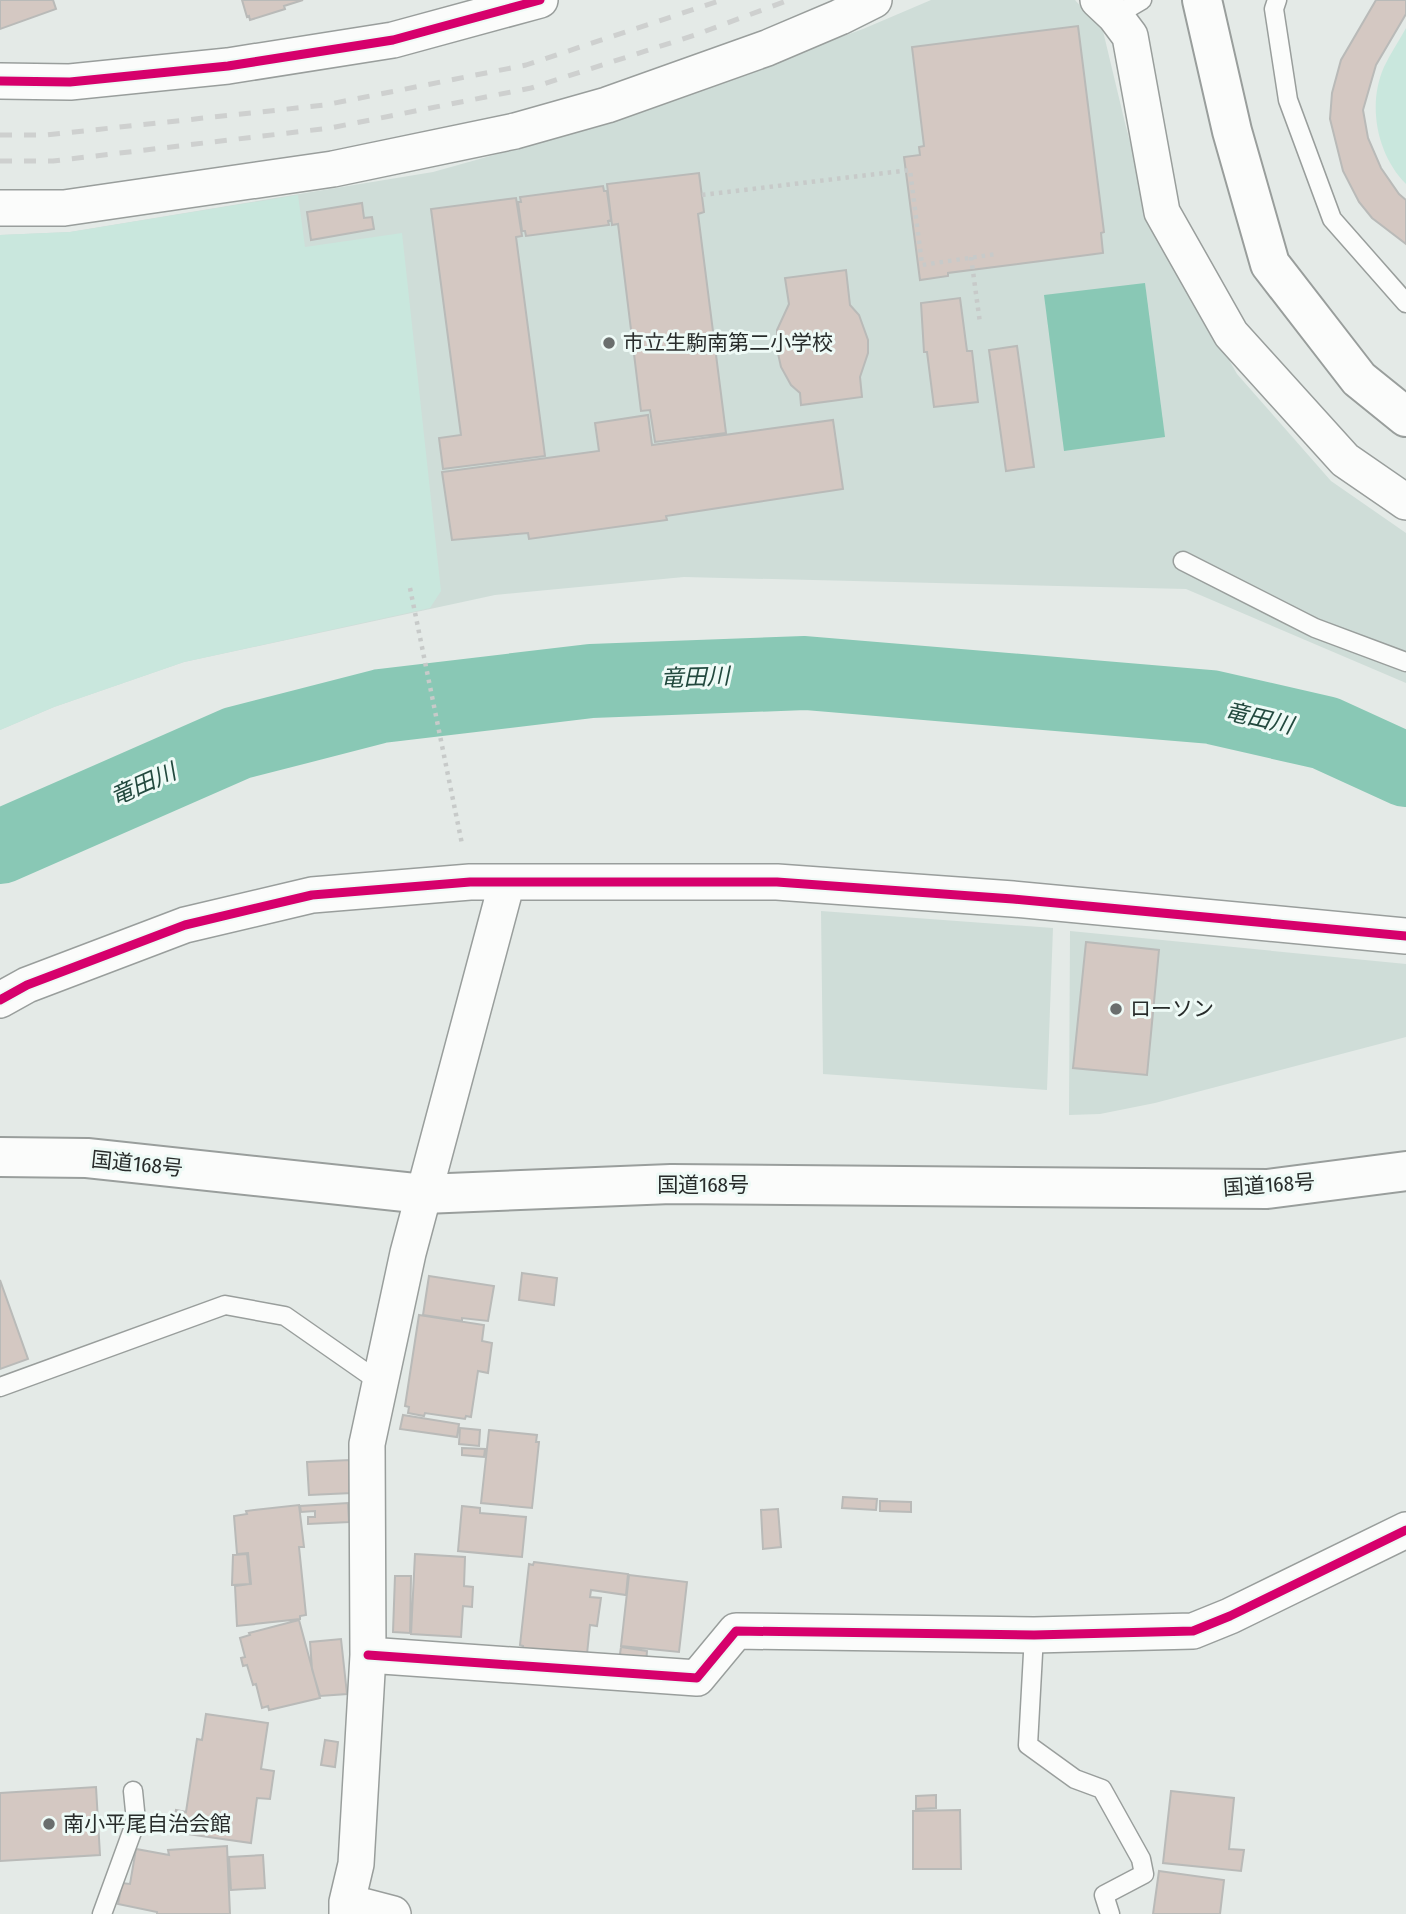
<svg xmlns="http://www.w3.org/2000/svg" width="1406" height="1914" font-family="'Fira Sans Condensed','Noto Sans JP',sans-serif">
<rect width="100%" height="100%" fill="#e4eae7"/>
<!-- built -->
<path fill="#cfddd8" d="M 931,0 L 1075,0 L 1103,31 L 1125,123 L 1151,222 L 1237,374 L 1331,481 L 1406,533 L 1406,683 L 1186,589 L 684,577 L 495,595 L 184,662 L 54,707 L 0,730 L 0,235 L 70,232 L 433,172 L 584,130 L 863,29 Z
M 821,911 L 1053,928 L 1047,1090 L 823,1074 Z
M 1070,931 L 1406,964 L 1406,1037 L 1155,1103 L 1100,1114 L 1069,1115 Z"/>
<!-- green -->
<path fill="#c9e7dd" d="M 1406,28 L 1406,184 C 1377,155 1367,105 1384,67 C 1390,54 1399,41 1406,28 Z
M 298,195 L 305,247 L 402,233 L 441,591 L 430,608 L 184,662 L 54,707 L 0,730 L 0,235 L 70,232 Z"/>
<!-- water -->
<path fill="#89c8b5" d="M 1145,283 L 1165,437 L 1064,451 L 1044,295 Z"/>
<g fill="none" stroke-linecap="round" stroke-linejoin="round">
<!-- river -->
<path stroke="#89c8b5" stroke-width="74" d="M 0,847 L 237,743 L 381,706 L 591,681 L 805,673 L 1211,707 L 1325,733 L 1406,770"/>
</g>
<!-- building -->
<path fill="#d4c8c2" stroke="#b9bab8" stroke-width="2" d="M 0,0 L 53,0 L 56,9 L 0,29 Z
M 242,0 L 303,0 L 284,6 L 285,9 L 250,20 L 249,16 L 247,17 Z
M 1376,0 L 1406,0 L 1406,14 L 1376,65 L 1363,110 L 1368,138 L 1381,168 L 1399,194 L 1406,200 L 1406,244 L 1372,218 L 1359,202 L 1343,171 L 1330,119 L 1332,93 L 1341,60 Z
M 1078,26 L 1104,232 L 1101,233 L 1103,253 L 948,273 L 948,276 L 920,280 L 904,157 L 920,155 L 919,147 L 924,146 L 912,47 Z
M 699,173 L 704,212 L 698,214 L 726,433 L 655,442 L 650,410 L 641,411 L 618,224 L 612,225 L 607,184 Z
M 603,186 L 604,191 L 607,191 L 611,220 L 608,221 L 609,225 L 526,236 L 525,231 L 522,231 L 518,202 L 521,202 L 520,197 Z
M 516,198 L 522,236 L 516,237 L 545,456 L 443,469 L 439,438 L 461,435 L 431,209 Z
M 362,203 L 364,218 L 372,217 L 374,229 L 311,240 L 307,212 Z
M 846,270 L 850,305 L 859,315 L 868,340 L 868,353 L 860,377 L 862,397 L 801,405 L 800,393 L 791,385 L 781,367 L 777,349 L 777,330 L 789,304 L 785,278 Z
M 960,298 L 967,351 L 972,351 L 978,402 L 934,407 L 927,352 L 924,352 L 921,303 Z
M 1017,346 L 1034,467 L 1006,471 L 989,350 Z
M 648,415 L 652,445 L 833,420 L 843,489 L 666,516 L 667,520 L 529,539 L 528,533 L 452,540 L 442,472 L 599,451 L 595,423 Z
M 1086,942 L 1159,950 L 1147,1075 L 1073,1068 Z
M 522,1273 L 557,1278 L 554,1305 L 519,1300 Z
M 429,1276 L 494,1286 L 488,1321 L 462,1318 L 462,1321 L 423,1315 Z
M 0,1280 L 28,1359 L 0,1369 Z
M 419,1315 L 484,1325 L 482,1341 L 492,1343 L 488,1373 L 478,1371 L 471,1417 L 466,1416 L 465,1419 L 425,1413 L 424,1416 L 408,1413 L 409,1407 L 405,1406 Z
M 403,1415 L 459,1424 L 457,1437 L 400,1429 Z
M 460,1428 L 480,1430 L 479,1446 L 459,1444 Z
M 489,1430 L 537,1435 L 536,1442 L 539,1442 L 532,1508 L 481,1503 Z
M 462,1448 L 485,1449 L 484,1457 L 462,1455 Z
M 350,1460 L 352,1493 L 309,1495 L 307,1462 Z
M 843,1497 L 877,1499 L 876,1510 L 842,1508 Z
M 880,1501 L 911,1502 L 911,1512 L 880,1511 Z
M 348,1503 L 349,1522 L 308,1524 L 308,1517 L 315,1517 L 315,1511 L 301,1512 L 300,1506 Z
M 299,1505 L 304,1547 L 299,1547 L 306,1615 L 300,1616 L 300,1619 L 237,1626 L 235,1586 L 251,1584 L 248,1553 L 237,1554 L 234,1516 L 247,1514 L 246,1511 Z
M 462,1506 L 480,1508 L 480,1513 L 526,1517 L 522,1557 L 458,1551 Z
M 778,1509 L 781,1547 L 763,1549 L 761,1510 Z
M 247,1554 L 250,1584 L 232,1585 L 233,1555 Z
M 415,1554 L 465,1557 L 464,1586 L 473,1587 L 472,1607 L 463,1606 L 461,1637 L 411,1634 Z
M 534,1562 L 628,1574 L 626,1595 L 591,1590 L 590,1597 L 601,1598 L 597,1626 L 590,1625 L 587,1654 L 523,1650 L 523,1646 L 520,1645 L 529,1564 L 533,1565 Z
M 629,1575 L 687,1582 L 679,1652 L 621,1646 Z
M 395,1576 L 411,1576 L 410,1633 L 393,1632 Z
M 299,1620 L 320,1698 L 269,1710 L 268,1706 L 262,1708 L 256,1684 L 253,1685 L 247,1665 L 243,1666 L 241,1658 L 245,1657 L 240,1638 L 250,1635 L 249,1633 Z
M 341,1639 L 347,1694 L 320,1696 L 312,1669 L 310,1642 Z
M 621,1647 L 647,1651 L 646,1664 L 619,1661 Z
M 206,1714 L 268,1723 L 261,1769 L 274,1771 L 270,1799 L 257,1798 L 251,1843 L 173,1832 L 176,1810 L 186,1812 L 197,1739 L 202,1740 Z
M 325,1740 L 338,1742 L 335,1767 L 321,1765 Z
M 96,1787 L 100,1855 L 0,1861 L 0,1793 Z
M 1171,1791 L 1234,1798 L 1229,1849 L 1244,1850 L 1241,1871 L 1163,1863 Z
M 936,1795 L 936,1808 L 916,1809 L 916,1796 Z
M 960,1810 L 961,1869 L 913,1869 L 913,1811 Z
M 227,1846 L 230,1914 L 157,1914 L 157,1912 L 118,1904 L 122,1883 L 130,1884 L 136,1849 L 169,1855 L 168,1850 Z
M 263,1855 L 265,1888 L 231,1890 L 229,1857 Z
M 1159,1871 L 1224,1880 L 1220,1914 L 1153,1914 Z"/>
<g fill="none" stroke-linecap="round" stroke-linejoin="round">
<!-- service casing -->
<g stroke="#999e9c" stroke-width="21">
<path id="service" d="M 1277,0 L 1274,9 L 1288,100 L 1332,219 L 1406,303
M 1115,16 L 1142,0
M 1183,561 L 1315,628 L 1406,662
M 0,1387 L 225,1305 L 285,1316 L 381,1383
M 1034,1635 L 1028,1745 L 1075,1779 L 1102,1789 L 1141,1859 L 1144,1874 L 1104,1895 L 1110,1914
M 102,1914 L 136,1821 L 133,1791"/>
</g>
<!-- minor casing -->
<g stroke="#999e9c" stroke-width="38">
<path id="minor" d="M 1098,0 L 1115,16 L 1130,36 L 1162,212 L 1231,334 L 1345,460 L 1406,502
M 0,81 L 70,82 L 228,66 L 393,40 L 540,0
M 0,208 L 64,208 L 333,169 L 515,131 L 607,105 L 767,48 L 840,17 L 874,0
M 0,1000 L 27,985 L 185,925 L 312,895 L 470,882 L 777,882 L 1013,899 L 1406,936
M 368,1655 L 697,1678 L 736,1631 L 1034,1635 L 1193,1631 L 1230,1616 L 1406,1530
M 347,1902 L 393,1914
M 347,1914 L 347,1902 L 356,1864 L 368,1655 L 367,1444 L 408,1253 L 507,882"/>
</g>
<!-- tertiary casing -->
<g stroke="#999e9c" stroke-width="42">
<path id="tertiary" d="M 1202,0 L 1232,131 L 1270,264 L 1359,379 L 1406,417"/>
</g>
<!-- trunk casing -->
<g stroke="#999e9c" stroke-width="42">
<path id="trunk" d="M 0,1157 L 87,1158 L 424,1194 L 671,1184 L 1267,1189 L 1406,1171"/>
</g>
<!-- path -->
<path stroke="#c7cac9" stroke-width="4.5" stroke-dasharray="3.5 5" stroke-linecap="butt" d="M 702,195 L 910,170 L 922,265 L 996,254
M 971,257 L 980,323
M 410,588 L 462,844"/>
<!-- service -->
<use href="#service" stroke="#fbfcfb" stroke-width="18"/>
<!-- minor -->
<use href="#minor" stroke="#fbfcfb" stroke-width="35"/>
<!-- tertiary -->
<use href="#tertiary" stroke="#fbfcfb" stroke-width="38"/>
<!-- trunk -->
<use href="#trunk" stroke="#fbfcfb" stroke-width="38"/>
<!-- rail -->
<path stroke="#ced0cf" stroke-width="5" stroke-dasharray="12 12" stroke-linecap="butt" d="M 0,135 L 46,135 L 325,105 L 526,65 L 722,0
M 0,161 L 53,161 L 330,128 L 531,88 L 695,35 L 789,0"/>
<!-- cycleway casing -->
<g stroke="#eefaf6" stroke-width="13">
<path id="cycleway" d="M 0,81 L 70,82 L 228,66 L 393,40 L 540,0
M 0,1000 L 27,985 L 185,925 L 312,895 L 470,882 L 777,882 L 1013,899 L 1406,936
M 368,1655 L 697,1678 L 736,1631 L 1034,1635 L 1193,1631 L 1230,1616 L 1406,1530"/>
</g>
<!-- cycleway -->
<use href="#cycleway" stroke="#d6006c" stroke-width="9"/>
</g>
<!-- markers -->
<g fill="#6a6e6d" stroke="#eefaf6" stroke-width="2.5">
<circle cx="609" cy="343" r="7"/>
<circle cx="1116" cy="1009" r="7"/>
<circle cx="49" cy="1824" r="7"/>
</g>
<g text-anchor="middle" stroke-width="6" stroke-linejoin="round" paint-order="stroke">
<!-- poi labels -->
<g font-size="21" fill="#282c2b" stroke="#eefaf6" text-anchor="start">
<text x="623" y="350">市立生駒南第二小学校</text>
<text x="1130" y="1016">ローソン</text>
<text x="63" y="1831">南小平尾自治会館</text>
</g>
<!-- street labels -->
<g font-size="21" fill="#282c2b" stroke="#eefaf6">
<text transform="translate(137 1164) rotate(6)" y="7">国道168号</text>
<text x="703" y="1192">国道168号</text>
<text transform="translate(1269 1185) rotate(-4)" y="7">国道168号</text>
</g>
<!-- water labels -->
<g font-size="23" font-style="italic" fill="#22493e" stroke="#eefaf6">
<text transform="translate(695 677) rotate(-2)" y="8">竜田川</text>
<text transform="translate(1259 718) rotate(13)" y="8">竜田川</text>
<text transform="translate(143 784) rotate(-24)" y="8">竜田川</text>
</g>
</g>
</svg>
